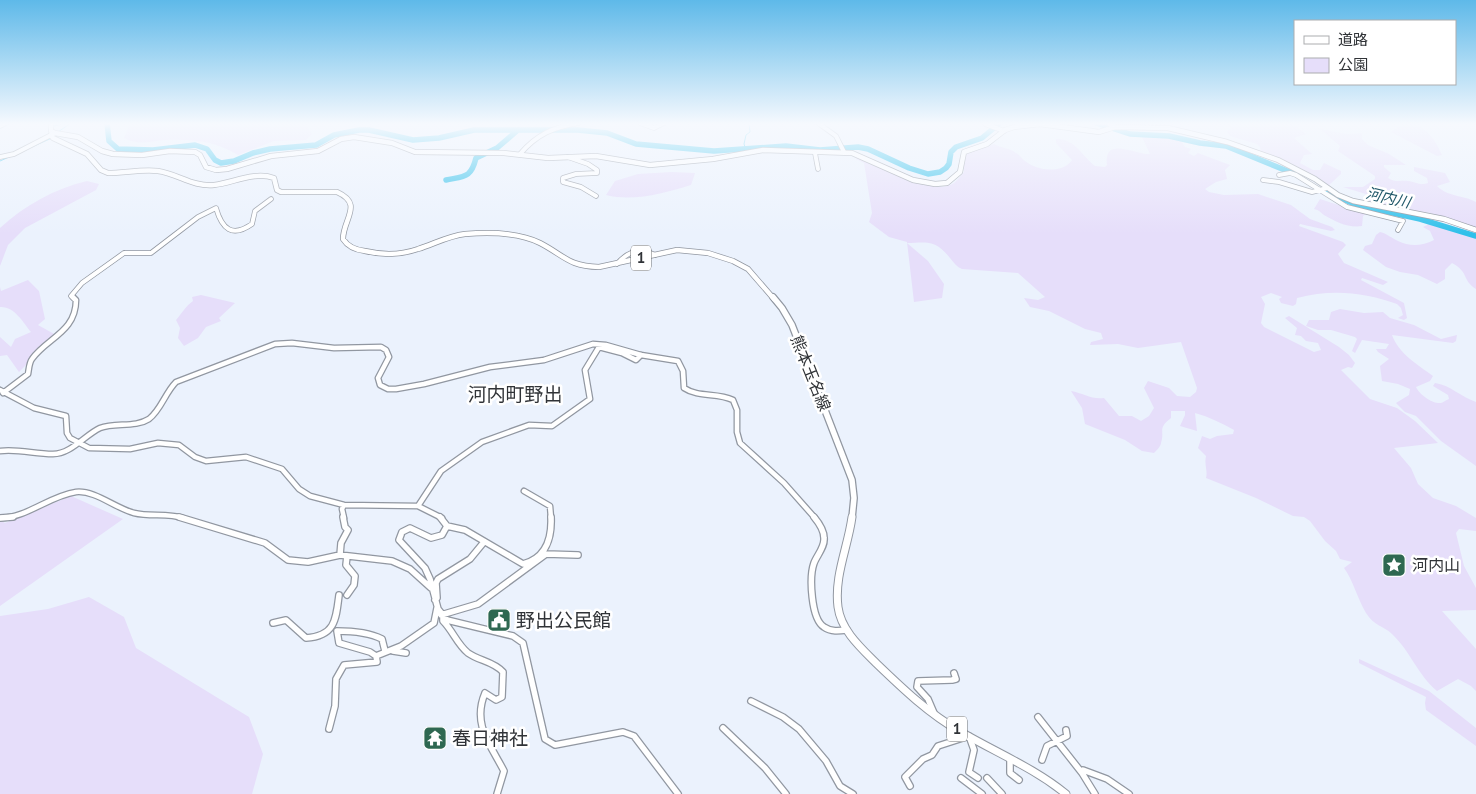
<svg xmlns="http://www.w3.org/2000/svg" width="1476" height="794" font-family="'PT Sans','Noto Sans JP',sans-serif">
<rect width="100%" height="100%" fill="#ebf2fd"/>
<!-- green -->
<path fill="#e6defa" d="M 130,123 L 298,123 L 305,124 L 312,134 L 306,140 L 274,141 L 238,155 C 214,141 194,139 166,140 C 150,141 139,146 124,138 Z
M 1295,123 L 1293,124 L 1306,134 L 1294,138 L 1312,154 L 1304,155 L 1300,163 L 1313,170 L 1320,170 L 1324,163 L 1341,171 L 1341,174 L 1327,187 L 1297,167 L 1261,152 L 1260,147 L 1257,144 L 1230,136 L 1227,132 L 1230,128 L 1229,126 L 1215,124 Z
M 1403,123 C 1424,123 1434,137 1442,155 L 1437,156 L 1391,132 Z
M 1320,129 L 1348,134 L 1362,133 L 1362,139 L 1368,145 L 1389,154 L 1406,165 L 1384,165 L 1384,167 L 1391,173 L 1388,178 C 1396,183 1401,180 1408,181 C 1416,182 1420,186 1428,183 L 1427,178 L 1414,171 L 1414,167 L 1445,173 L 1450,182 L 1437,186 C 1448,197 1463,195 1476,202 L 1476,229 L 1430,213 L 1370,203 L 1368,201 L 1372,199 L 1369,195 L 1343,187 L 1363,187 L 1375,179 L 1375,176 L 1338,151 L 1340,146 Z
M 1151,134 L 1179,138 L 1205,145 L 1206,147 L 1182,142 L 1185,147 L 1191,149 L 1188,153 L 1194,156 L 1198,153 L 1230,165 L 1225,170 L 1227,179 L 1216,182 L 1205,189 L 1209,192 L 1224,195 L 1258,194 L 1291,205 L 1310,219 L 1332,227 L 1335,230 L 1331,231 L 1300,224 L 1299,226 L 1343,242 L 1346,245 L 1338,254 L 1344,263 L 1388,282 L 1383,285 L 1362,278 L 1361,280 L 1404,303 L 1407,318 L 1404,320 L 1398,318 L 1403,315 L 1401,308 L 1397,304 C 1364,292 1331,289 1297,298 L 1296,304 L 1293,306 L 1281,303 L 1279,299 L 1282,297 L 1271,293 L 1261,297 L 1265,304 L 1261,323 L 1264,327 L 1314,352 L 1321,350 L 1318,343 L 1306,341 L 1301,336 L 1295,335 L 1297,328 L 1285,318 L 1289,316 L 1339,347 L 1349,355 L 1355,363 L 1352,368 L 1348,367 L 1341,370 L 1370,399 L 1397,408 L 1415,421 L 1438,443 L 1394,448 L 1411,468 L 1418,484 L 1433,498 L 1456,506 L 1476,518 L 1476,531 L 1459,529 L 1456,533 L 1464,566 L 1476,588 L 1476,610 L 1442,611 L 1476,649 L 1476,691 L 1471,686 L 1458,679 L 1437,691 C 1417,674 1411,652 1392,634 C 1384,626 1374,626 1366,613 C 1357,598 1354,582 1344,568 L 1352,562 L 1340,559 L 1336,551 L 1325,541 L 1310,521 L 1304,517 L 1293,516 L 1256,498 L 1206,478 C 1208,471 1204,465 1206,456 L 1198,448 L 1202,436 L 1210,439 L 1217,436 L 1233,434 L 1234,430 C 1222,423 1209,417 1195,413 L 1197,431 L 1180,426 L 1185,415 L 1185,411 L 1171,411 L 1171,418 C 1157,429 1165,430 1161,443 C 1161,446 1156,451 1154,453 L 1142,451 L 1125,440 L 1085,424 L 1082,408 L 1071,391 C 1083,393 1092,400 1104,398 L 1119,416 L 1132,416 L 1141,421 L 1149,416 L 1154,408 L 1144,388 L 1148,381 L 1169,388 L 1177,396 L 1190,397 L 1196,392 L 1197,388 L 1181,342 L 1138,348 L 1118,344 L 1090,345 L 1091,342 L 1103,339 L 1101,333 L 1085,329 L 1049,311 L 1030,307 L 1024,298 L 1038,300 L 1045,297 L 1018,273 L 962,269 C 957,267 954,263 950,258 C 936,240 928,242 907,243 L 928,261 L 944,284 L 942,298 L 914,302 L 907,242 L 889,237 L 869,222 L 872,213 L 864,163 L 856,159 L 859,155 C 881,165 932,198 954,183 C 957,181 961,175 964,172 L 964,156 L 969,152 L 994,144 C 1001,148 1010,148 1016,153 C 1020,155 1022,159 1025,161 C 1037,171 1063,174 1072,160 L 1056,143 L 1056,139 C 1075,138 1083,157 1095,166 L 1105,167 L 1107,165 C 1103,135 1136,155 1150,154 L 1141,135 Z
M 672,172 L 695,173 L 691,185 C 665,193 633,202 606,195 L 615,181 L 638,174 Z
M 87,181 L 99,184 L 96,190 L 25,228 L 8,245 L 0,266 L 0,228 C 25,205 54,189 87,181 Z
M 1320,199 L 1366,214 L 1363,216 L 1362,226 C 1348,228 1336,222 1324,215 C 1320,212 1319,210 1314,209 Z
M 1429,224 L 1476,236 L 1476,289 C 1461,279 1470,273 1452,263 L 1445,270 L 1445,279 L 1437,284 L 1418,275 L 1400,272 L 1386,267 L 1363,250 L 1365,246 L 1372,244 L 1376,235 L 1380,232 C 1388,234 1391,238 1398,241 C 1410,247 1422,246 1434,240 L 1430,231 L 1423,227 Z
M 28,280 L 39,291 L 45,319 L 38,325 L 56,335 L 19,372 L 7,355 L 0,356 L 0,337 L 11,347 L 15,339 L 31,332 C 23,322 14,306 0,307 L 0,287 L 1,291 Z
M 201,295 L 235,303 L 219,318 L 221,321 L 206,327 L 198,338 L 184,346 L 178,338 L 180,328 L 176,320 C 182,313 186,306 193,301 L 192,297 Z
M 1340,309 L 1364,313 L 1383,312 L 1390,318 L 1414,325 L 1441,339 L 1457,335 L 1456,341 L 1453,343 L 1392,335 C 1399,354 1417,364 1433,376 L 1430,381 L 1416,387 C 1419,394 1432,404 1441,403 C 1442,403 1448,399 1449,399 L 1448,395 L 1433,386 L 1435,383 C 1450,385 1461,397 1476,402 L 1476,466 L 1441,441 L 1416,416 L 1405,412 L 1396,403 L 1409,395 L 1410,389 L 1398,384 L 1382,381 L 1380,366 L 1389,359 L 1378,352 L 1376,349 L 1386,349 L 1389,344 L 1362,340 L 1355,353 L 1352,351 L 1357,339 L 1355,337 L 1331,330 L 1318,330 L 1306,326 L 1309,320 L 1329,320 L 1331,312 Z
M 71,496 L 123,519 L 0,606 L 0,520 L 5,523 Z
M 89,597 L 124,617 L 136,648 L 249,717 L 263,754 L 252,794 L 0,794 L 0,616 L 48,609 Z
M 1359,659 L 1429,691 L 1476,728 L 1476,746 L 1426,710 L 1425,703 L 1426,697 L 1359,663 Z"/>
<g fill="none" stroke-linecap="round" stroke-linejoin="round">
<!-- stream -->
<path stroke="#2fc0ea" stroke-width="1" d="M 46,123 L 48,125
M 54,126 L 67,123
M 58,132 L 71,123
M 746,150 L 744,144 L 746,135 L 750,132 L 749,123
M 0,161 L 52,138"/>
<!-- river -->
<path stroke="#2fc0ea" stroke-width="5.5" d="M 107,123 L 109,141 L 118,149 L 153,150 L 195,145 L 207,149 L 215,160 L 221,163 L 234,161 L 253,153 L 270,149 L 316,145 L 334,135 L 359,130 L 369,130 L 413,140 L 439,138 L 474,130 L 578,130 L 607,133 L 636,144 L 714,151 L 786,146 L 820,150 L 858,147 L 868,149 L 909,168 L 928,174 L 940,172 L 946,168 L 949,164 L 951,152 L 956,147 L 982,138 L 1000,123
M 1096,123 L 1130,134 L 1169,136 L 1200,143 L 1226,146 L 1297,175
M 446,180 C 465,176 471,178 476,158 L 497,148 L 518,130
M 1326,192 L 1357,205 L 1420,219 L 1476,236"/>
<!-- minor-far2 casing -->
<g stroke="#9197a1" stroke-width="5.5">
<path id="minor-far2" d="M 640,123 L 654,128 L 664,123
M 818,123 L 836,136 L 844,152
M 1108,123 L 1115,127
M 985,124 L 1004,131
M 0,126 L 6,123
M 815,153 L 818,169
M 520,154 C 537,134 554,127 579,123
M 0,157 L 14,154 L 51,135
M 568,157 L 588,164 L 597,170 L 597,173 L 576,174 L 563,178 L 563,182 L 581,187 L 596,196
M 1279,175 L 1290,173 L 1296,175 L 1347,207 L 1403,221 L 1398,230
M 1263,180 L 1279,182 L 1312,192 L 1327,188
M 124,253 L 151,253 L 198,217 L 216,208 C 222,229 232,238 252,224 L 255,211 L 271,199
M 617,264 C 628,251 640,247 655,255
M 74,299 L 71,296 L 82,283 L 124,253"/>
</g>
<!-- minor-far1 casing -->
<g stroke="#9197a1" stroke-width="7">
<path id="minor-far1" d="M 0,390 L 34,408 L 66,416 L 67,433 L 70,438 L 89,448 L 130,449 L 158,443 L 179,445 L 195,457 L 206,461 L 246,457 L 282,469 L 299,489 L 310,496 L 344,505 L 418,506 L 442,518
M 3,393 L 28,374 C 29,369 29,363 32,359 C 47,338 76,332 76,300 L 73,297
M 0,451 C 20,449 34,454 53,454 C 71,454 85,435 100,428 C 115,422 135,428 149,419 C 161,410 165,393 176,382 L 275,344 L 292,343 L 334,348 L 381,347 L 386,350 L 389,357 L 378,378 L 380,385 L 388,389 L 396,389 L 424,384 L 490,367 L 544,360 L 593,344 L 606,345 L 641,355 L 678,361 L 683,371 L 684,388 C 699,398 717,392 733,400 L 737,410 L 737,432 L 740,443 L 784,483 L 815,518
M 524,491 L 550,506 L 551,518
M 418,506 L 441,471 L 482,442 L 529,425 L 552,426 L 590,399 L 585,370 L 599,347 L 622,353 L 636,360 L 641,355
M 0,518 C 27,518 49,496 76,492 C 95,490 115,508 134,513 C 150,517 167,513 183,518
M 344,518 L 342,509 L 344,505"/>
</g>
<!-- minor casing -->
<g stroke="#9197a1" stroke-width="8">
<path id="minor" d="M 179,517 L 265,543 L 288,560 L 308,562 L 340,555 L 392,561 L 410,569 L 431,588
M 440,517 L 447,526 L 442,535 L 431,538 L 410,528 L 402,532 L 399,540 L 425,568 L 430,579 L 438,609 L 447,620 L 513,636 L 523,643 L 545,739 L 555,745 L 623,732 L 634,736 L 678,794
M 814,517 C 819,523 824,530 824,538 C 825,547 817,555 814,563 C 809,577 811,619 824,627 C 831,632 839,631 847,630
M 0,518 L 13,517
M 447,526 L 465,530 L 523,564 C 546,558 552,538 551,517
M 340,555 L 341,543 L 348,530 L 345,527 L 343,517
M 347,556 L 346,565 L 355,576 L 354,585 L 347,595
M 435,600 L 437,598 L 436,583 L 438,579 L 470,559 L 484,542
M 441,615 L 478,604 L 546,554 L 578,555
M 443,617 L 443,621 C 453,631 457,644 468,653 C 479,661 493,661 503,672 L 502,697 L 496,700 L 485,693 C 472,724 490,744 504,771 L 497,794
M 273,623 L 286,620 L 306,638 C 335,636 336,620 339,595
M 393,651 L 406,653
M 376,656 L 370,652 L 339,643 L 337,631 C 353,631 368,632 382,639 L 385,651
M 751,701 L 783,717 L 799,729 L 826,761 L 840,786 L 853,794
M 934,713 L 928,699 L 917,687 L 918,681 L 952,680 L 956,679 L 954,673
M 1038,717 L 1082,773
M 723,728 L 765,768 L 786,794
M 329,729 L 335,706 L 336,679 L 344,665 L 377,662 L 376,656 L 401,646 L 434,623 L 437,608
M 1010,759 L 1010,773 L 1019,780
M 1042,760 L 1047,746 L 1067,736 L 1066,730
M 961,778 L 982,794
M 987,778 L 1002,794
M 910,786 L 905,777 L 923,759 L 932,755 L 938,746 L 969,736 L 974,750 L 969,772 L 978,778
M 1095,794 L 1082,773 L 1083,770 L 1107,779 L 1129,794"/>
</g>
<!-- major-far2 casing -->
<g stroke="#9197a1" stroke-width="6">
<path id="major-far2" d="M 51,123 L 51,131 L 55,133
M 55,133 L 78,137 L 102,151 L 113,154 L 142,155 L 170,151 L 195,152 L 200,155 L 206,167 L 216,170 L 227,169 L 271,156 L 318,151 L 341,139 L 354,137 L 392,143 L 415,152 L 504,153 L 548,158 L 596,156 L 650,165 L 713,159 L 763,150 L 852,153 L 913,180 L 935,184 L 947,183 L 960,172 L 964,152 L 987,144 L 1005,130 L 1014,127 L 1040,124 L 1099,132 L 1115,127 L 1168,128 L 1227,142 L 1278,160 L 1315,179 L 1338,195 L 1353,201 L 1444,219 L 1476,230
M 55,133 L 51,135 L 53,138 L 87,154 L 101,170 L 108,173 C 125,173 142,169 158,171 C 178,174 193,187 214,185 C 233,183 254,171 274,178 L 277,190 L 281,192 L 337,192 C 364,204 343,219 343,239 C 348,247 356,250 365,251 C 382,255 401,255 418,249 C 434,244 448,236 465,234 C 490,232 518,232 540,243 C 565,256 568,266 599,267 L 677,250 L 708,253 L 733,261 L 748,269 L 774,299"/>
</g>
<!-- major-far1 casing -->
<g stroke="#9197a1" stroke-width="8">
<path id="major-far1" d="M 773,297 L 782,308 L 792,325 L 852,480 L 854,498 L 852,518"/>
</g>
<!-- major casing -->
<g stroke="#9197a1" stroke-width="9">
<path id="major" d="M 852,517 C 848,547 834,576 838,607 C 841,630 860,647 876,663 C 902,688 929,714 961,732 C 997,753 1034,768 1066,794"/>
</g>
<!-- minor-far2 -->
<use href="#minor-far2" stroke="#fff" stroke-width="4"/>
<!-- minor-far1 -->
<use href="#minor-far1" stroke="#fff" stroke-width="4.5"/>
<!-- minor -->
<use href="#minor" stroke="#fff" stroke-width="5.5"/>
<!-- major-far2 -->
<use href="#major-far2" stroke="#fff" stroke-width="4.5"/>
<!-- major-far1 -->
<use href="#major-far1" stroke="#fff" stroke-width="5.5"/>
<!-- major -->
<use href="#major" stroke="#fff" stroke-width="7"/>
</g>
<!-- sky -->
<linearGradient id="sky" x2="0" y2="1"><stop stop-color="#5eb9e9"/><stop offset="0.53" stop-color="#f6f9fe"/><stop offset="1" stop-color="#f6f9fe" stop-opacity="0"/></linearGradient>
<rect width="1476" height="234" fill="url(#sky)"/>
<!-- icons -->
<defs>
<g id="sight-square" transform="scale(1.25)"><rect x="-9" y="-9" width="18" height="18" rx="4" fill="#2e6851" stroke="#fff"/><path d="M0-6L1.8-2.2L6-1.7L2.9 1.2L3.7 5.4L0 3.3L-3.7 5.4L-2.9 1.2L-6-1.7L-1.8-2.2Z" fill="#fff"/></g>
<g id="civic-square" transform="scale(1.25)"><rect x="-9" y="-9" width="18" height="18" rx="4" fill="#2e6851" stroke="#fff"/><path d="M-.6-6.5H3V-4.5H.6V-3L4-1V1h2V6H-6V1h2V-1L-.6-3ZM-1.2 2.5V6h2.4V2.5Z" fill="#fff"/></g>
<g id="temple-square" transform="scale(1.25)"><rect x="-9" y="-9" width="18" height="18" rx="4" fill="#2e6851" stroke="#fff"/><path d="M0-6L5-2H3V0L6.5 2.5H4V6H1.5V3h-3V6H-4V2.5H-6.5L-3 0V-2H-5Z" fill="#fff"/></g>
</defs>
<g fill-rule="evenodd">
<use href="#sight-square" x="1394" y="565"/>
<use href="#civic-square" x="499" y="620"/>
<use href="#temple-square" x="435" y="738"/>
</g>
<g text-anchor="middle" stroke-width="5" stroke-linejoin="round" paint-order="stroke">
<!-- far-water labels -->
<g font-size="15" font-style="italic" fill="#215869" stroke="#fff">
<text transform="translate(1388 198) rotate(13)" y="5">河内川</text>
</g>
<!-- shield labels -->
<g fill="#fff" stroke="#6e7073" stroke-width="1">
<rect x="631" y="245.5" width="20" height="25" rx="4"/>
<rect x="947" y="716.5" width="20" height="25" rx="4"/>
</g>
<g font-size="15" font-weight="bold" fill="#303337">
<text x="641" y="263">1</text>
<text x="957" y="734">1</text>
</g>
<!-- street labels -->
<g font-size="16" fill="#303337" stroke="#fff">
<text transform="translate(811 373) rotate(68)" y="6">熊本玉名線</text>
</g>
<!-- poi labels -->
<g font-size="16" fill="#303337" stroke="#fff" text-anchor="start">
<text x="1412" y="571">河内山</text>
</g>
<!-- quarter labels -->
<g font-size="19" fill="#303337" stroke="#fff">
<text x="515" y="401">河内町野出</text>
</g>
<!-- near-poi labels -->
<g font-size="19" fill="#303337" stroke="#fff" text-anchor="start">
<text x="516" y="627">野出公民館</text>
<text x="452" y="745">春日神社</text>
</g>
</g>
<!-- legend -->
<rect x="1294" y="20" width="162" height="65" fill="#ffffff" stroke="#acadaf"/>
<rect x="1304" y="36" width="25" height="8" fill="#ffffff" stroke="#acadaf"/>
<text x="1338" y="45" font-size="15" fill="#303337">道路</text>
<rect x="1304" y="58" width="25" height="15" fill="#e6defa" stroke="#acadaf"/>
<text x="1338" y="70" font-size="15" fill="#303337">公園</text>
</svg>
